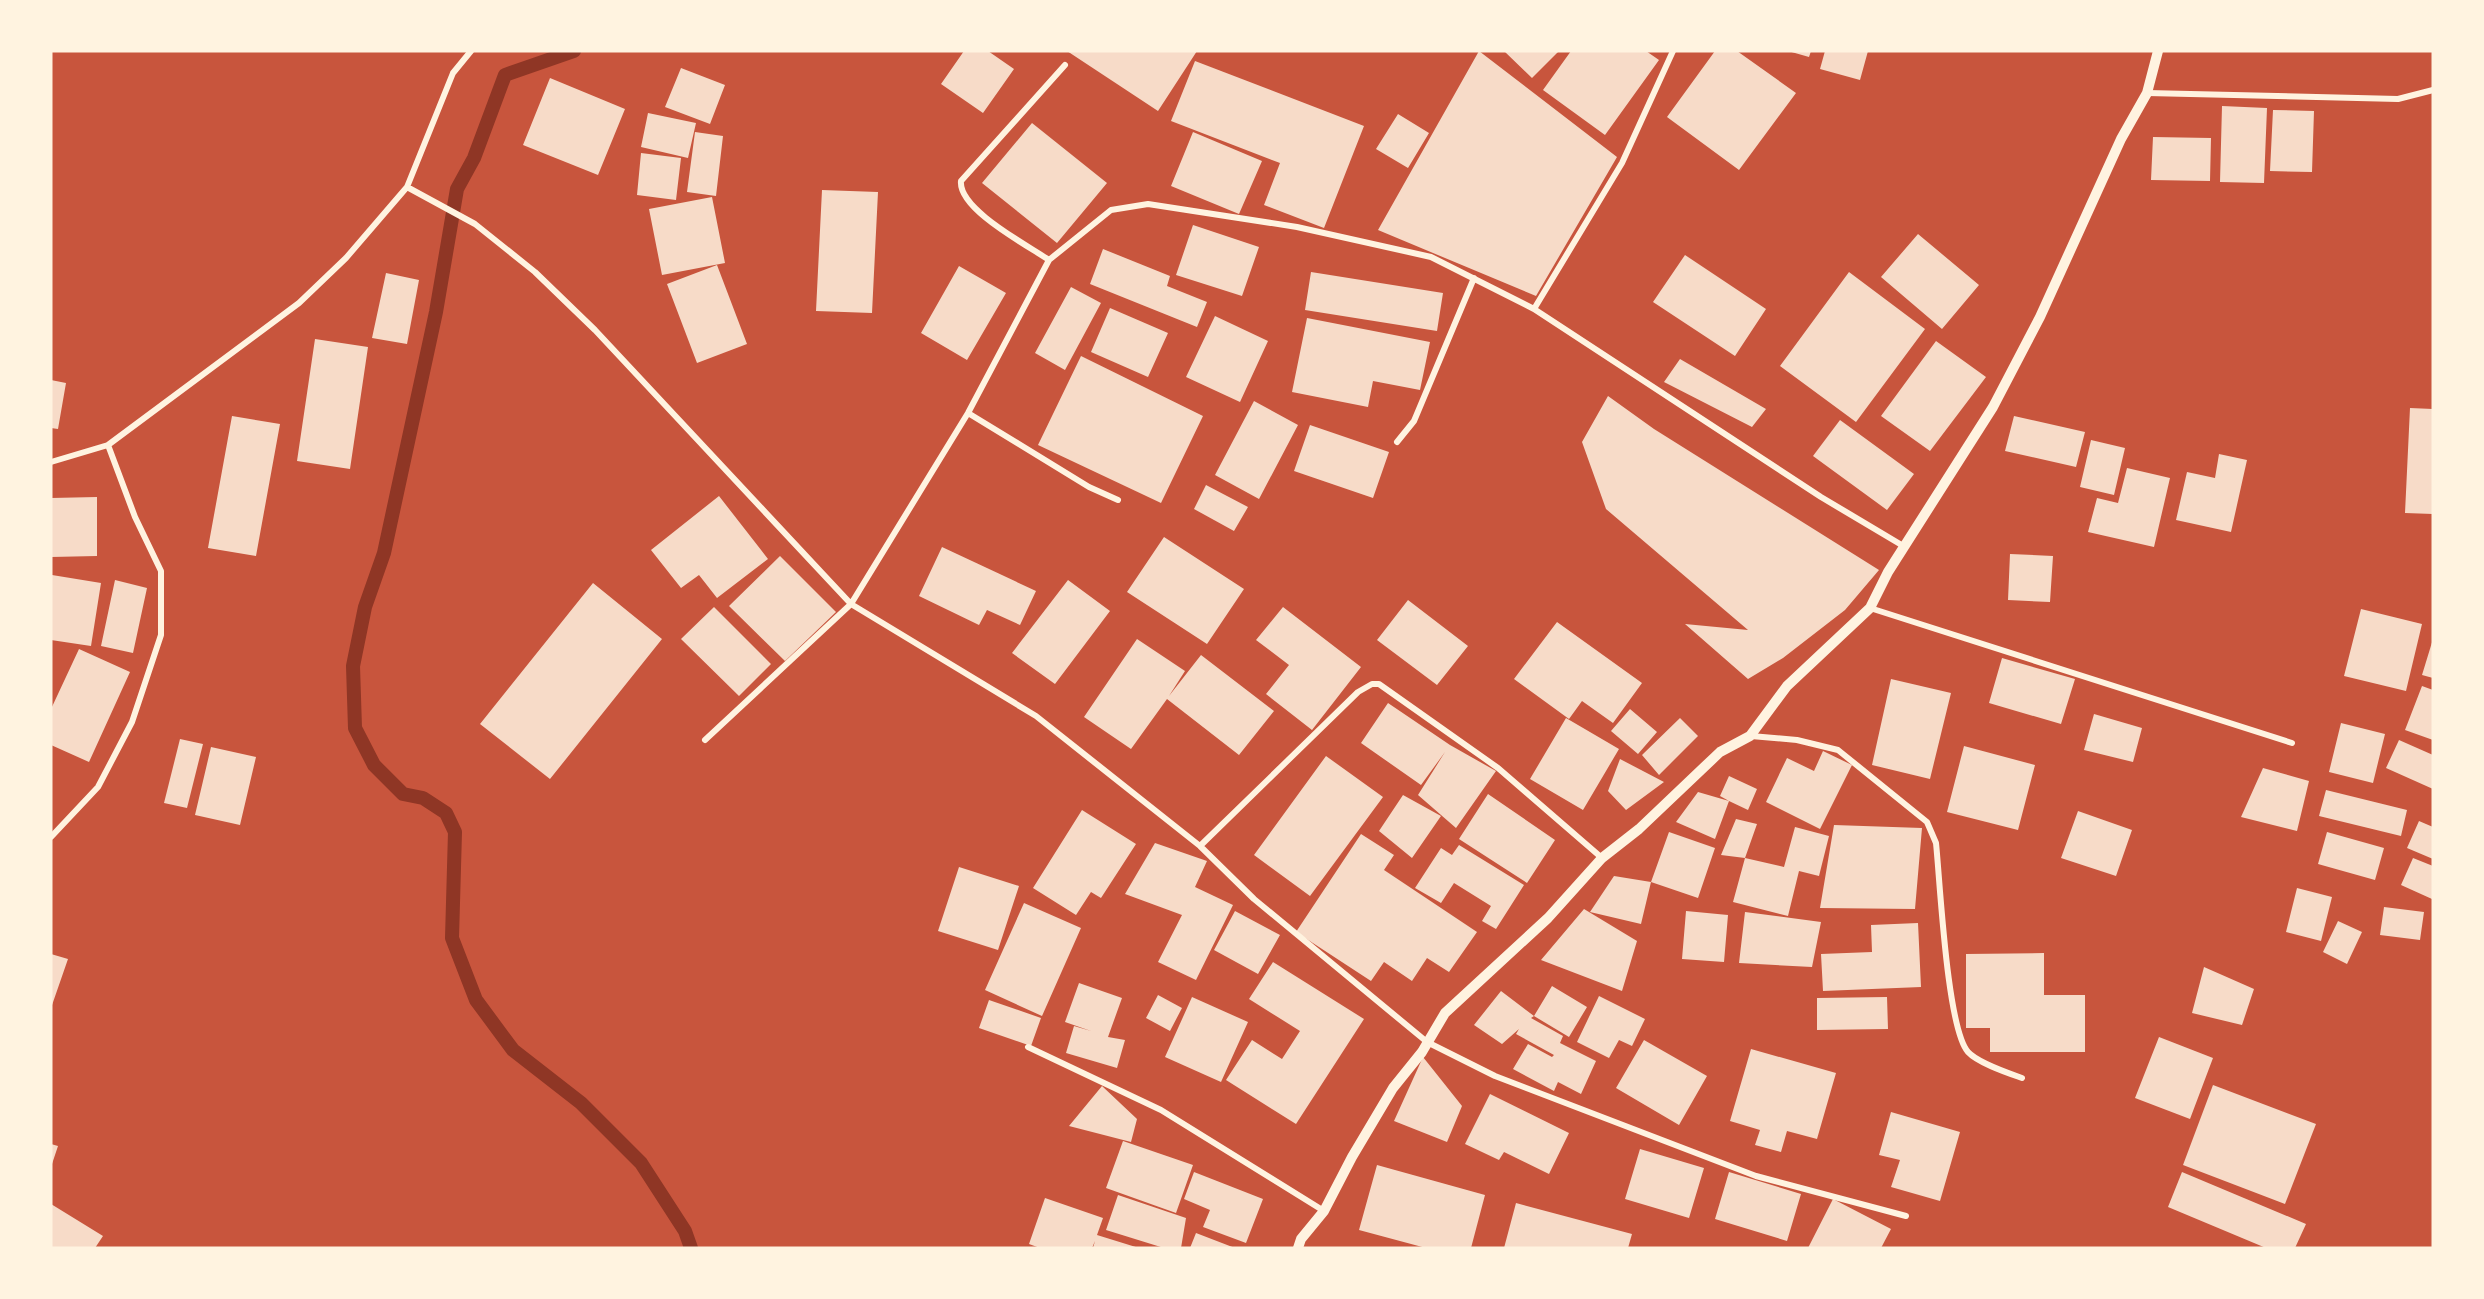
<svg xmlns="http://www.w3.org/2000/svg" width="2484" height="1299" font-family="'Fira Sans Condensed',sans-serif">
<rect width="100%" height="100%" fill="#c8553d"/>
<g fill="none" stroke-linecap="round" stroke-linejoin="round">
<!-- stream -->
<path stroke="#8f3625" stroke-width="14" d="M 574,51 L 505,75 L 474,158 L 457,189 L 436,312 L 384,553 L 365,607 L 353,666 L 355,728 L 374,765 L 403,794 L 423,798 L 446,813 L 455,832 L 452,938 L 476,1000 L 513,1050 L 581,1103 L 641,1163 L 685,1231 L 691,1248"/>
</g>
<!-- building -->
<path fill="#f7dbc8" d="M 964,51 L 988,51 L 1014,69 L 983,113 L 941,84 Z
M 1067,51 L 1197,51 L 1158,111 Z
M 1479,51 L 1617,157 L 1536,296 L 1378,230 Z
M 1504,51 L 1559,51 L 1532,78 Z
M 1571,51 L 1646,51 L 1659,60 L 1605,135 L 1543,90 Z
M 1715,51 L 1737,51 L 1796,93 L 1739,170 L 1667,117 Z
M 1788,51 L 1811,51 L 1809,57 Z
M 1825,51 L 1868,51 L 1860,80 L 1820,69 Z
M 1195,61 L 1364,126 L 1324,228 L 1264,205 L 1280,163 L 1171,121 Z
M 681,68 L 725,85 L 710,124 L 665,107 Z
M 550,78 L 625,109 L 598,175 L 523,145 Z
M 2222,106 L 2267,108 L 2264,183 L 2220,182 Z
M 2273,110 L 2314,111 L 2312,172 L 2270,171 Z
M 648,113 L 696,123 L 688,158 L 641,147 Z
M 1398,114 L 1429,133 L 1408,168 L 1376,149 Z
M 1032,123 L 1107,183 L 1057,243 L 982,183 Z
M 695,132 L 723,136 L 716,196 L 687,192 Z
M 1193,132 L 1262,161 L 1239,214 L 1171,186 Z
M 2153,137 L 2211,138 L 2210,181 L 2151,180 Z
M 641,153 L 681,158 L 676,200 L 637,195 Z
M 822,190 L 878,192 L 872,313 L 816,311 Z
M 712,197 L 725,263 L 662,275 L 649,209 Z
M 1193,225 L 1259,247 L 1242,296 L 1176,275 Z
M 1918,234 L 1979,285 L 1942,329 L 1881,277 Z
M 1103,249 L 1170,276 L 1167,286 L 1207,302 L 1197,327 L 1090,284 Z
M 1685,255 L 1766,309 L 1735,356 L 1653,302 Z
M 717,265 L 747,344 L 697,363 L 667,284 Z
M 959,266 L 1006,293 L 967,360 L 921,333 Z
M 1311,272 L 1443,293 L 1437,331 L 1305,310 Z
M 1849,272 L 1925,329 L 1856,422 L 1780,366 Z
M 386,273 L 419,280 L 407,344 L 372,338 Z
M 1071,287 L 1101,303 L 1065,370 L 1035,353 Z
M 1110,308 L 1168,333 L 1148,377 L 1091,352 Z
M 1215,316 L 1268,341 L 1240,402 L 1186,377 Z
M 1307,318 L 1430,342 L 1420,390 L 1373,381 L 1368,407 L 1292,392 Z
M 315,339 L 368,347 L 350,469 L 297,461 Z
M 1936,341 L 1986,377 L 1930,451 L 1881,416 Z
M 1081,356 L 1203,416 L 1161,503 L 1038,445 Z
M 1680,359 L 1766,409 L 1752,427 L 1664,382 Z
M 51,380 L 66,383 L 58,429 L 51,428 Z
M 1608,396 L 1654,429 L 1879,570 L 1845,610 L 1783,658 L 1748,679 L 1685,624 L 1748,630 L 1606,509 L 1582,442 Z
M 1254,401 L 1298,425 L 1259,499 L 1215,475 Z
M 2410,408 L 2433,409 L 2433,514 L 2405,513 Z
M 232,416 L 280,424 L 256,556 L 208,548 Z
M 2014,416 L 2085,432 L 2076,467 L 2005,451 Z
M 1840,420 L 1914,474 L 1887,510 L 1813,456 Z
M 1310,425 L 1389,452 L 1373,498 L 1294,471 Z
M 2091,440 L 2125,448 L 2114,495 L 2080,487 Z
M 2219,454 L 2247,460 L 2231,532 L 2176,520 L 2187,472 L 2215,478 Z
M 2127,468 L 2170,478 L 2154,547 L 2088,532 L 2097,498 L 2118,503 Z
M 1206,485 L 1248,507 L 1234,531 L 1194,509 Z
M 719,496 L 768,559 L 717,598 L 699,575 L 681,588 L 651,550 Z
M 97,497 L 97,556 L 51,557 L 51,498 Z
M 1164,537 L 1244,589 L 1207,644 L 1127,592 Z
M 942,547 L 1036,591 L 1020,625 L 987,610 L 979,625 L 919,596 Z
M 2010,554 L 2053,556 L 2050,602 L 2008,600 Z
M 780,556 L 836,612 L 785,661 L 729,606 Z
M 52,575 L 101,583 L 91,646 L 51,640 Z
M 115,580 L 147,588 L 133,653 L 101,646 Z
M 1068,580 L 1110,611 L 1055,684 L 1012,653 Z
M 593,583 L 662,639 L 550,779 L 480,724 Z
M 1408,600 L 1468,646 L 1437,685 L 1377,640 Z
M 714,607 L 771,664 L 739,696 L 681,639 Z
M 1283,607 L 1361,667 L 1312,730 L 1266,694 L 1289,665 L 1256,640 Z
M 2361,609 L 2422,624 L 2406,691 L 2344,676 Z
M 1557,622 L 1642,683 L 1613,723 L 1582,701 L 1569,719 L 1514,679 Z
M 1137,639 L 1185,671 L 1169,696 L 1201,655 L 1274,711 L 1239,755 L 1167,699 L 1131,749 L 1084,717 Z
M 2433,639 L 2433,678 L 2422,675 Z
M 79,649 L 130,672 L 89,762 L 51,745 L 51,709 Z
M 2002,658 L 2075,679 L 2061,724 L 1989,703 Z
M 1891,679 L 1951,693 L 1930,779 L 1872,765 Z
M 2422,686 L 2433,690 L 2433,740 L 2405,730 Z
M 1388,703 L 1450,745 L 1496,771 L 1456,828 L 1418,795 L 1445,752 L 1421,785 L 1361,743 Z
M 1630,709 L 1657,732 L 1638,754 L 1611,731 Z
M 2094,714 L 2142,728 L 2133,762 L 2084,750 Z
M 1566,718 L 1619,749 L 1583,810 L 1530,779 Z
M 1680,718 L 1698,736 L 1659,775 L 1642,755 Z
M 2341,723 L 2385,734 L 2373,783 L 2329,772 Z
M 180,739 L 203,744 L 187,808 L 164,803 Z
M 2399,740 L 2433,755 L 2433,789 L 2386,768 Z
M 1964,746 L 2035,765 L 2018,830 L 1947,812 Z
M 211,747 L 256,757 L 240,825 L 195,815 Z
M 1823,751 L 1852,765 L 1820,829 L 1766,802 L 1787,758 L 1814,771 Z
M 1326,756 L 1383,797 L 1310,896 L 1254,855 Z
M 1620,759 L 1664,782 L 1626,810 L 1608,791 Z
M 2263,768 L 2309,781 L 2297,831 L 2241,817 Z
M 1729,776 L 1757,789 L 1748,810 L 1729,801 L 1715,839 L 1676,822 L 1698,792 L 1729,801 L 1720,796 Z
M 2326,790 L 2407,810 L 2401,836 L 2319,816 Z
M 1488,794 L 1555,840 L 1527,883 L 1459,839 Z
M 1403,795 L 1441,816 L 1412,858 L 1379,831 Z
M 1082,810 L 1136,844 L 1101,898 L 1091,892 L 1076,915 L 1033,888 Z
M 2078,811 L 2132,830 L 2116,876 L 2061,858 Z
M 1736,819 L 1757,824 L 1745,858 L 1721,855 Z
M 2419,821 L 2433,827 L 2433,859 L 2407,848 Z
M 1834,825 L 1922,828 L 1915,909 L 1820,908 Z
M 1795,827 L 1829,836 L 1819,876 L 1799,871 L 1788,916 L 1733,902 L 1745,858 L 1784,867 Z
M 1669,832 L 1715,848 L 1698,898 L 1651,882 Z
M 2327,832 L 2384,848 L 2375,880 L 2318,864 Z
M 1361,834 L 1394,855 L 1384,870 L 1477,932 L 1449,972 L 1427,958 L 1412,981 L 1384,962 L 1371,981 L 1296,932 Z
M 1155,843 L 1207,861 L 1195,887 L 1233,905 L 1196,980 L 1158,962 L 1182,915 L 1125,894 Z
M 1459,845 L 1524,885 L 1496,929 L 1482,921 L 1491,906 L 1454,883 L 1441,903 L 1415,888 L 1441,848 L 1452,855 Z
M 2413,858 L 2433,866 L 2432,899 L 2401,885 Z
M 959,867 L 1019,886 L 998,950 L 938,931 Z
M 1614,876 L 1651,882 L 1641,924 L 1590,912 Z
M 2297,888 L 2332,897 L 2321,941 L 2286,932 Z
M 1024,903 L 1081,928 L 1042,1016 L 985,990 Z
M 2384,907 L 2424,912 L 2420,940 L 2380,935 Z
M 1584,909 L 1637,941 L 1622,991 L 1541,960 Z
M 1235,911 L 1280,935 L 1258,974 L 1214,950 Z
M 1686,911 L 1728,915 L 1724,962 L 1682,959 Z
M 1745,912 L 1821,922 L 1812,967 L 1739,963 Z
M 2338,921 L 2362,932 L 2347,964 L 2323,952 Z
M 1918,923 L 1921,987 L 1823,991 L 1821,954 L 1872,952 L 1871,925 Z
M 2044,953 L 2044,995 L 2085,995 L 2085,1052 L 1990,1052 L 1990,1028 L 1966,1028 L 1966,954 Z
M 51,954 L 68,959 L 51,1008 Z
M 1273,962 L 1364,1019 L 1296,1124 L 1226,1080 L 1252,1040 L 1282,1059 L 1300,1031 L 1249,999 Z
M 2204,967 L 2254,989 L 2242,1025 L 2192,1013 Z
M 1079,983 L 1122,998 L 1108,1037 L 1125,1040 L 1117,1068 L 1066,1053 L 1074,1026 L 1091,1031 L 1065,1022 Z
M 1552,986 L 1587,1007 L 1569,1037 L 1534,1016 L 1531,1018 L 1563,1036 L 1560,1043 L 1596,1061 L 1581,1094 L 1558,1082 L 1554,1091 L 1513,1069 L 1528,1044 L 1552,1057 L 1554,1055 L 1516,1034 L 1519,1029 L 1502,1044 L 1474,1025 L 1501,991 L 1534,1016 Z
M 1158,995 L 1182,1008 L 1170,1031 L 1146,1018 Z
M 1599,996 L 1645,1019 L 1632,1046 L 1619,1040 L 1609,1058 L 1577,1042 Z
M 1192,997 L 1248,1022 L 1221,1082 L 1165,1057 Z
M 1887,997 L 1888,1029 L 1817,1030 L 1817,998 Z
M 989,1000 L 1041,1018 L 1031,1046 L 979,1028 Z
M 2159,1037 L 2213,1058 L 2190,1119 L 2135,1098 Z
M 1644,1040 L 1707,1076 L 1679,1125 L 1616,1088 Z
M 1751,1049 L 1836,1073 L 1817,1139 L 1787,1131 L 1781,1152 L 1755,1145 L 1760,1130 L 1730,1121 Z
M 1423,1057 L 1462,1106 L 1447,1142 L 1394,1121 Z
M 2213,1085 L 2316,1124 L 2285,1204 L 2183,1165 Z
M 1102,1086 L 1137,1119 L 1131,1142 L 1069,1126 Z
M 1490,1094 L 1569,1133 L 1549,1174 L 1504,1152 L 1499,1160 L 1465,1144 Z
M 1891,1112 L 1960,1132 L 1940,1201 L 1891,1187 L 1900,1160 L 1879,1155 Z
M 1123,1141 L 1193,1165 L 1176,1213 L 1106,1188 Z
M 51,1144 L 58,1146 L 51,1167 Z
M 1640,1149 L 1704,1168 L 1689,1218 L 1625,1199 Z
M 1377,1165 L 1485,1195 L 1471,1248 L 1426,1248 L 1359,1230 Z
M 1194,1172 L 1263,1199 L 1246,1243 L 1203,1227 L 1210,1210 L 1184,1199 Z
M 1729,1172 L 1801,1194 L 1787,1241 L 1715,1219 Z
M 2182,1172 L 2306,1224 L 2295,1248 L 2266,1248 L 2168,1207 Z
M 1118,1195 L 1186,1218 L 1181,1248 L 1164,1248 L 1106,1230 Z
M 1045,1198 L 1103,1218 L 1097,1235 L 1139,1248 L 1093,1248 L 1095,1241 L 1092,1248 L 1040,1248 L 1029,1244 Z
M 1833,1199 L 1891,1229 L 1881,1248 L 1808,1248 Z
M 1516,1203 L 1632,1234 L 1628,1248 L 1504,1248 Z
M 51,1204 L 103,1236 L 95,1248 L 51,1248 Z
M 1196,1233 L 1235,1248 L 1190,1248 Z"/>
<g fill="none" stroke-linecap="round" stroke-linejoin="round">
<!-- minor -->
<path stroke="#fff3e0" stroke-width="6" d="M 2147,93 L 2398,99 L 2433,90
M 407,187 L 453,73 L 471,51
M 1049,260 C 1027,245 958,209 961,181 L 1065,65
M 1534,309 L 1622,163 L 1673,51
M 968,413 L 1089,487 L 1118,500
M 1397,442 L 1414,421 L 1474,278
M 51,462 L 108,445
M 1870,608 L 2292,743
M 1751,736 L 1797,740 L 1838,750 L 1927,822 L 1936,843 C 1940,881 1947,1028 1968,1052 C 1978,1063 2008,1073 2022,1078
M 705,740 L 851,604 L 968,413 L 1049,260 L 1111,210 L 1148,204 L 1297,227 L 1431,257 L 1534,309 L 1821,497 L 1905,547
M 51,837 L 98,787 L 132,722 L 161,635 L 161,571 L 135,517 L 108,445 L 299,303 L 346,258 L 407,187 L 475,224 L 535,272 L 595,330 L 851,604 L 1036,716 L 1200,846 L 1254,899 L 1427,1042 L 1495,1076 L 1756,1176 L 1906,1216
M 1200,846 L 1358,692 L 1372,684 L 1379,684 L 1498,768 L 1602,858
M 1028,1047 L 1161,1110 L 1324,1211"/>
<!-- tertiary -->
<path stroke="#fff3e0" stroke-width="10" d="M 1298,1248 L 1301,1239 L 1324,1211 L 1352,1157 L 1393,1088 L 1422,1052 L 1445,1013 L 1548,918 L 1602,858 L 1639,829 L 1720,752 L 1750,736 L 1787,686 L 1870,608 L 1888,572 L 1993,407 L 2040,317 L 2121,139 L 2147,93 L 2158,51"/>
</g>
<!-- border -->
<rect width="2484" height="1299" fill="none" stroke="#fff3e0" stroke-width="105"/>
</svg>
